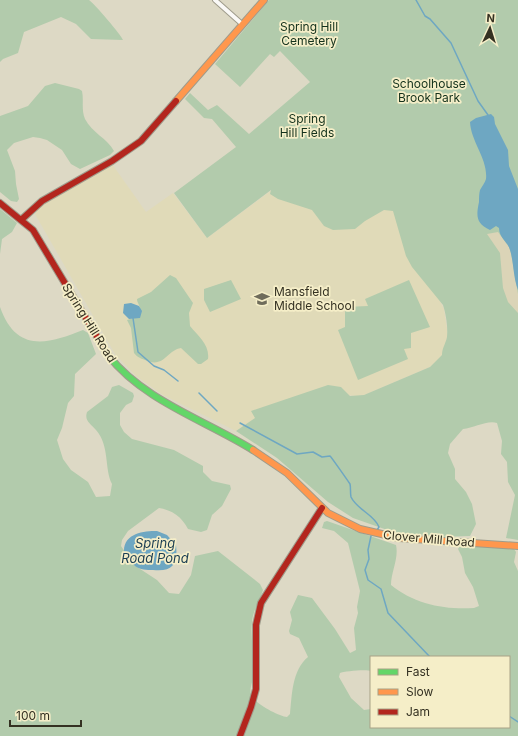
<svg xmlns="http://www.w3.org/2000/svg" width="518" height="736" font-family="Inter,sans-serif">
<rect width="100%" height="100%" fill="#ddd9c5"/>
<!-- built -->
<path fill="#e0dab8" d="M 112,164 L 146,212 L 173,193 L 207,238 L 288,178 L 393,209 L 444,309 L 448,336 L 443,355 L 430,367 L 364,395 L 357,396 L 346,395 L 246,424 L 236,431 L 163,395 L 136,376 L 115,354 L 35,214 L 39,207 Z"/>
<!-- green -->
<path fill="#b2cbac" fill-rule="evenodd" d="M 0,0 L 89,0 C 94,3 122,36 123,40 L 91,39 L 76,24 L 61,17 L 24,32 L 18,53 L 3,59 L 0,62 Z
M 269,0 L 518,0 L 518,540 L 506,538 L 515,495 L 508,482 L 507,462 L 501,454 L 502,441 L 497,423 C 487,420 474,428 463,429 L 450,444 L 448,453 L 455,469 L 455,479 L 466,492 L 472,504 L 476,524 L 470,536 L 438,537 L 393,532 L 353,518 L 328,502 L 277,458 L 236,431 L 255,418 L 251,411 L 328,385 L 341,387 L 350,396 L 364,395 L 430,367 L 442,355 C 442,348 446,343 447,337 C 448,327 446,314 443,305 L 412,267 L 406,256 L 393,211 L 384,210 L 365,221 L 355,229 L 333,230 L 324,226 L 312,210 L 278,199 L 270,194 L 271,190 L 207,238 L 174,193 L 236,147 L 212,119 L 204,118 L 185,99 L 190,93 L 208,110 L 217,105 L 249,134 L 310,82 L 280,51 L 274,57 L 270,54 L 240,87 L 215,64 Z
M 55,83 L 79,89 L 82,91 C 84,100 81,110 85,119 C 92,133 107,138 114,151 L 110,155 L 80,169 L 71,164 L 62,150 L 47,140 L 40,138 L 33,137 L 14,143 L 7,150 L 15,171 L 16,184 L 19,199 L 17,202 L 11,201 L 0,192 L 0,116 L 28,106 L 45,86 Z
M 0,209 L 17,223 L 12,232 L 2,239 L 0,254 Z
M 170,275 L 176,278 L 193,303 L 189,313 L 190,326 C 198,336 210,345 208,359 L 201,364 L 198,364 L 181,348 C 167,350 164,369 145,360 C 140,358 137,357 134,353 L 131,328 L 127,320 C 132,318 142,318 140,309 C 140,305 137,303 137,299 L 151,292 Z
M 231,280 L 241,299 L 210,312 L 204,300 L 204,289 Z
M 409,280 L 430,327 L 411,333 L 411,348 L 404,349 L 408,359 L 358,380 L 338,330 L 345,327 L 345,307 L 368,306 L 365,299 Z
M 0,307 C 16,352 46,345 83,330 L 88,333 L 96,354 L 75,374 L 74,396 L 68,403 L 62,428 L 57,440 L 63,459 L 71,470 L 88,482 L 96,497 L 110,496 L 112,484 C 104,468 110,446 96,430 C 91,424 84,421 87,412 L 108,396 L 112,387 L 119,385 L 133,393 L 134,396 L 132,402 L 126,405 L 120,413 L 120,425 L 124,432 L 132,439 L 174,450 L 203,466 L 203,472 L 212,481 L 230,485 L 231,489 L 222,506 L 212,515 L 207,530 L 201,532 L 188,529 C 182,517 172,510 159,508 L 128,531 L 122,540 L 121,546 L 134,565 L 157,580 L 169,593 L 179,594 L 191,575 L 195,556 L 218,551 L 260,584 L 263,590 C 260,600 253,610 252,622 C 250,639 255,657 254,674 C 253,680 249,690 251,695 C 255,704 279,716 287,717 L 290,714 C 292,695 292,670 308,657 L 299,638 L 290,634 L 289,631 L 292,620 L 290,612 L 298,595 L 312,598 L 335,629 L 350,653 L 356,650 L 354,628 L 358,613 L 357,607 L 360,591 L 348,543 L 334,531 L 322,528 L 324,522 L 327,521 L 396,545 C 399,558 391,572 391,585 C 414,604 445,610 474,608 L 479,606 L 473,587 L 465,573 L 462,557 L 458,549 L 460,546 C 478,548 496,546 514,549 L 516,552 L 514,562 L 518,571 L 518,736 L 0,736 ZM 371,657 L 509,657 L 509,727 L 371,727 L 371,709 L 364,710 L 351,698 L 339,677 L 340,673 C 344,671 367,669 371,671 Z"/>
<!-- sand -->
<path fill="#dbd4b7" d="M 498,232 L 509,247 L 511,253 L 518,294 L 518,313 L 508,302 L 503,288 L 500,253 L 487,234 Z"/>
<!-- water -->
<path fill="#6ea7c2" d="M 491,114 L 494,117 L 495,124 L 508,150 L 509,166 L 518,189 L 518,290 C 513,277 514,263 510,250 C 508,242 499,238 499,228 L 496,226 L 490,230 C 476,224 476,216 479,202 C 479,198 479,194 480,190 C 482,186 485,183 486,179 C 488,159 471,142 470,122 L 476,118 Z
M 131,303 L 139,306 L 142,311 L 140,318 L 129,319 L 123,313 L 124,304 Z
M 157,531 L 167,535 L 176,545 C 178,564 173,572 153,570 C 147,570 140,570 135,566 C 130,562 127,556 124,551 C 124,533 144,531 157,531 Z"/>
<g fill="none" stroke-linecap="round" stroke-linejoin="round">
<!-- stream -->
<path stroke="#6ea7c2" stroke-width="1.5" d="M 416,0 L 425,16 L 430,19 L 451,43 L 478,101 L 488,115
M 133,318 L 138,352 L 154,366 L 164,370 L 178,381
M 199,393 L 217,411
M 240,423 L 297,454 L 313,452 L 322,457 L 330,456 C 332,458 348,481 350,484 C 351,488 350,493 351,497 C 357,510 374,514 379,527 L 377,530
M 371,536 L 368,550 L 369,559 L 365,570 L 368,580 L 381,589 L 388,613 L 430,657
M 509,716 L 518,722"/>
<!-- street casing -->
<g stroke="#9f9c8c" stroke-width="6">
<path id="street" d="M 215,0 L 242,24"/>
</g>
<!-- fast casing -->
<g stroke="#9f9c8c" stroke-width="8">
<path id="fast" d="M 108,355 C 144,401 205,420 253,450"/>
</g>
<!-- slow casing -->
<g stroke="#9f9c8c" stroke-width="8">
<path id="slow" d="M 176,101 L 264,0
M 253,450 L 287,473 L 328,513 L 360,529 L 399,538 L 518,546"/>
</g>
<!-- jam casing -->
<g stroke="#9f9c8c" stroke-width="8">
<path id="jam" d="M 0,203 L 33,230 L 108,355
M 21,220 L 42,201 L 112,161 L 141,141 L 176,101
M 240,736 L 251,707 L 256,689 L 256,625 L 261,603 L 322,508"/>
</g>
<!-- street -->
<use href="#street" stroke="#faf9f6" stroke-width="4"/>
<!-- fast -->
<use href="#fast" stroke="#63d668" stroke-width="6"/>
<!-- slow -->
<use href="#slow" stroke="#ff974d" stroke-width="6"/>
<!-- jam -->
<use href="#jam" stroke="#b3261e" stroke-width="6"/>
</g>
<!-- icons -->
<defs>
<g id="school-bare" transform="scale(1.2)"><path d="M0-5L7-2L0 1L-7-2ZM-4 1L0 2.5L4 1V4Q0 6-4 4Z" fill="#6f6c5b" stroke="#f5eec8" stroke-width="2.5" paint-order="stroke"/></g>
</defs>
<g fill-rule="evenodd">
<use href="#school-bare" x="262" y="299"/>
</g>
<g text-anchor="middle" stroke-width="3.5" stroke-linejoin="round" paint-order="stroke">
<!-- park labels -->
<g font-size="12" fill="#13311b" stroke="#f5eec8">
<text x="309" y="31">Spring Hill<tspan x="309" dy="14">Cemetery</tspan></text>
<text x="429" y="88">Schoolhouse<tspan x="429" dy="14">Brook Park</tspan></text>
<text x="307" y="123">Spring<tspan x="307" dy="14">Hill Fields</tspan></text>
</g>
<!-- poi labels -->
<g font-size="12" fill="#343122" stroke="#f5eec8" text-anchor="start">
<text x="274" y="296">Mansfield<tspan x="274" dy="14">Middle School</tspan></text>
</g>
<!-- street labels -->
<g font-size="12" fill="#343122" stroke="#f5eec8">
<text transform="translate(89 323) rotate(58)" y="4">Spring Hill Road</text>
<text transform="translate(429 539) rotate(5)" y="4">Clover Mill Road</text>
</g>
<!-- water labels -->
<g font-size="13" font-style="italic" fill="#1b3e53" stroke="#f5eec8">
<text x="155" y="548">Spring<tspan x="155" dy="15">Road Pond</tspan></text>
</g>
</g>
<!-- legend -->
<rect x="370" y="656" width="140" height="72" fill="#f5eec8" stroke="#a8a286"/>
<rect x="378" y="669" width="20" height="6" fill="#63d668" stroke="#a8a286"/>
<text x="406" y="676" font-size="12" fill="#343122">Fast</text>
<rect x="378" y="689" width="20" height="6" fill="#ff974d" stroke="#a8a286"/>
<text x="406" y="696" font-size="12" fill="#343122">Slow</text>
<rect x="378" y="709" width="20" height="6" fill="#b3261e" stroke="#a8a286"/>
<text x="406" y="716" font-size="12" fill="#343122">Jam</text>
<!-- north arrow -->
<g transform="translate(490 28) rotate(4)" stroke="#f5eec8" stroke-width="3" paint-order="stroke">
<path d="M0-3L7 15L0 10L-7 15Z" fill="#343122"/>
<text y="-6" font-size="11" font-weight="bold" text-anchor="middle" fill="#343122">N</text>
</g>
<!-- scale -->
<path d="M10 720v6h71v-6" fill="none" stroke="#343122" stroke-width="2"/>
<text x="16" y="720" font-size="12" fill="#343122" stroke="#f5eec8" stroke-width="3" paint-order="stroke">100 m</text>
</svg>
